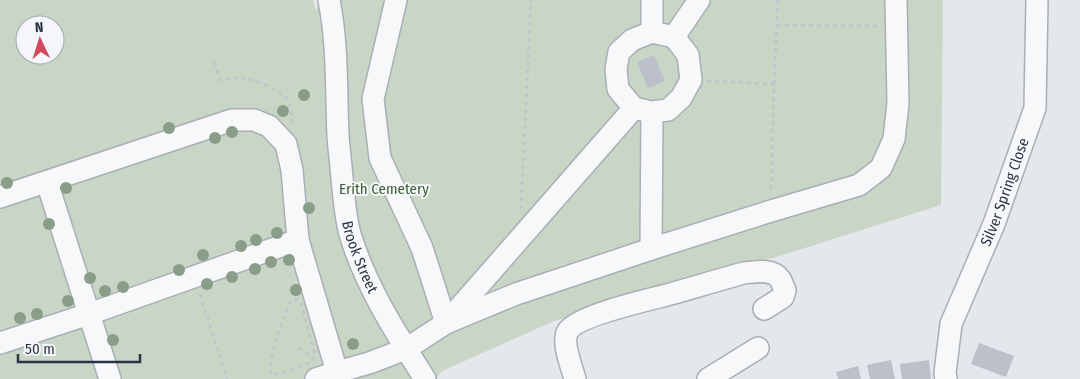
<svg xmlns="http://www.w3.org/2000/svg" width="1080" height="379" font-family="'Fira Sans Condensed',sans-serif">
<rect width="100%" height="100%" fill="#e4e7ec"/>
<!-- green -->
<path fill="#c9d6c5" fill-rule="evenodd" d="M 0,0 L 313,0 L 316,11 L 320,0 L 943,0 L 941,205 L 675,289 L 554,321 L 442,371 L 436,379 L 0,379 ZM 25,25 L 55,25 L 55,55 L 25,55 Z"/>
<!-- building -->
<path fill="#bbc0ca" d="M 654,55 L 665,81 L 648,88 L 637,62 Z
M 979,343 L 1014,356 L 1006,377 L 971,364 Z
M 891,360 L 895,379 L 870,379 L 867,365 Z
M 929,360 L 931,379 L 902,379 L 900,364 Z
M 858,366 L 861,379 L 838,379 L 836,372 Z"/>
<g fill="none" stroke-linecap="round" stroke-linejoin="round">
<!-- minor casing -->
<g stroke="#a9aeb7" stroke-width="24">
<g id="minor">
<path id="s1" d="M 329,0 C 338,46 336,90 338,136 C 339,150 341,164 342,178 C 344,196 345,216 350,234 C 366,287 396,333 425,379"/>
<path d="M 396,0 L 373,99 L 380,158 L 422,248 L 446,323 L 516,294 L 651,249 L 652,112 L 668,110 L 681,98 L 691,80 L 688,55 L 674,37 L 652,32 L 652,0"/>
<path d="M 674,37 L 699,0"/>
<path d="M 647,111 L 634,108 L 618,89 L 616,69 L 619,52 L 632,40 L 652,32"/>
<path d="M 0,197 L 232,120 L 254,120 L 269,126 L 286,144 L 292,170 L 298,240 L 89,314 L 47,182"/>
<path d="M 298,240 L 337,372 L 369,363 L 406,349 L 446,323 L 634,108"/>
<path d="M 651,249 L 771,211 L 859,185 L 881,168 L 894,139 L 898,103 L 896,0"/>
<path d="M 0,343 L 89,314 L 110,379"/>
<path d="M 316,379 L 337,372"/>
<path d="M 575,379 C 572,367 561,342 568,331 C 577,316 647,300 667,295 C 692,288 718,280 744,273 C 755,272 772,268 780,279 C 782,282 783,287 785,290 L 783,297 L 764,309"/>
<path d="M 708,379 L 758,348"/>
<path id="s2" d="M 946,379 L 945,373 L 951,324 L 994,224 L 1035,108 L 1037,0"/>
</g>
</g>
<!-- path -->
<path stroke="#c2c5cb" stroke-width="3" stroke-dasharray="4 4" stroke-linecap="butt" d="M 777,25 L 879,26
M 215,62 L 220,80 C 230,78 239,77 248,79 C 258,81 281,91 287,99 C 292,106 292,115 292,122
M 707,81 L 774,84 L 771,193
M 774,84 L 778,0
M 521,209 L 531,0
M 200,294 L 227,379
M 294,299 L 298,300 L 301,303 L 315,355 C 312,366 288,370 276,374 L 271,374 C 267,360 284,315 291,301 Z
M 299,348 L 313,357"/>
<!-- minor -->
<use href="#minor" stroke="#f7f8fa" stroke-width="21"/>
</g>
<!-- trees -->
<g fill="#899d89">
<circle cx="304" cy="95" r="6"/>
<circle cx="283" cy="111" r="6"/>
<circle cx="169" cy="128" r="6"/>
<circle cx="232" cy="132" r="6"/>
<circle cx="215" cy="138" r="6"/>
<circle cx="7" cy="183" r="6"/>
<circle cx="66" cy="188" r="6"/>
<circle cx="309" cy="208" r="6"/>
<circle cx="49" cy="224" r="6"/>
<circle cx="277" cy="233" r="6"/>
<circle cx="256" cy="240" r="6"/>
<circle cx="241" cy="246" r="6"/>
<circle cx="203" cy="255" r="6"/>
<circle cx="289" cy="260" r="6"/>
<circle cx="271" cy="262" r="6"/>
<circle cx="255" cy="269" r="6"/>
<circle cx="179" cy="270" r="6"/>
<circle cx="232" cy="277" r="6"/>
<circle cx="90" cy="278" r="6"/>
<circle cx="207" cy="284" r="6"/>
<circle cx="123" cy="287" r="6"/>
<circle cx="296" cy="290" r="6"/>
<circle cx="105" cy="291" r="6"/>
<circle cx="68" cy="301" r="6"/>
<circle cx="37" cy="314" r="6"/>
<circle cx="20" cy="318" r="6"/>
<circle cx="113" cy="340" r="6"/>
<circle cx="353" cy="344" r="6"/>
</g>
<g text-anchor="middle" stroke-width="4" stroke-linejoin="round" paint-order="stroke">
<!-- park labels -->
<g font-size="15" fill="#3f6138" stroke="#f4f6f9">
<text x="384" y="194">Erith Cemetery</text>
</g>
<!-- street labels -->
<g font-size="15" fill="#2b3445" stroke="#f4f6f9">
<text dy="5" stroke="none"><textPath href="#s2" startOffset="198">Silver Spring Close</textPath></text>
<text dy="5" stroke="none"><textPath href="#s1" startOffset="260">Brook Street</textPath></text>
</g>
</g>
<!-- north arrow -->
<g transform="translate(40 40) rotate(356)"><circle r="24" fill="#f4f6f9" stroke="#a4a8b1"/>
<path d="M0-4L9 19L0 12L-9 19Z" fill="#d1495b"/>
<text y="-8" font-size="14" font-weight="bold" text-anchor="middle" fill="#2b3445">N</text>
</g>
<!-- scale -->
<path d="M18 354v8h122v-8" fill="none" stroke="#2b3445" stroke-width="2.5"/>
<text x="25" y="354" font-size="15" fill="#2b3445" stroke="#f4f6f9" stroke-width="4" paint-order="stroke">50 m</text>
</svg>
